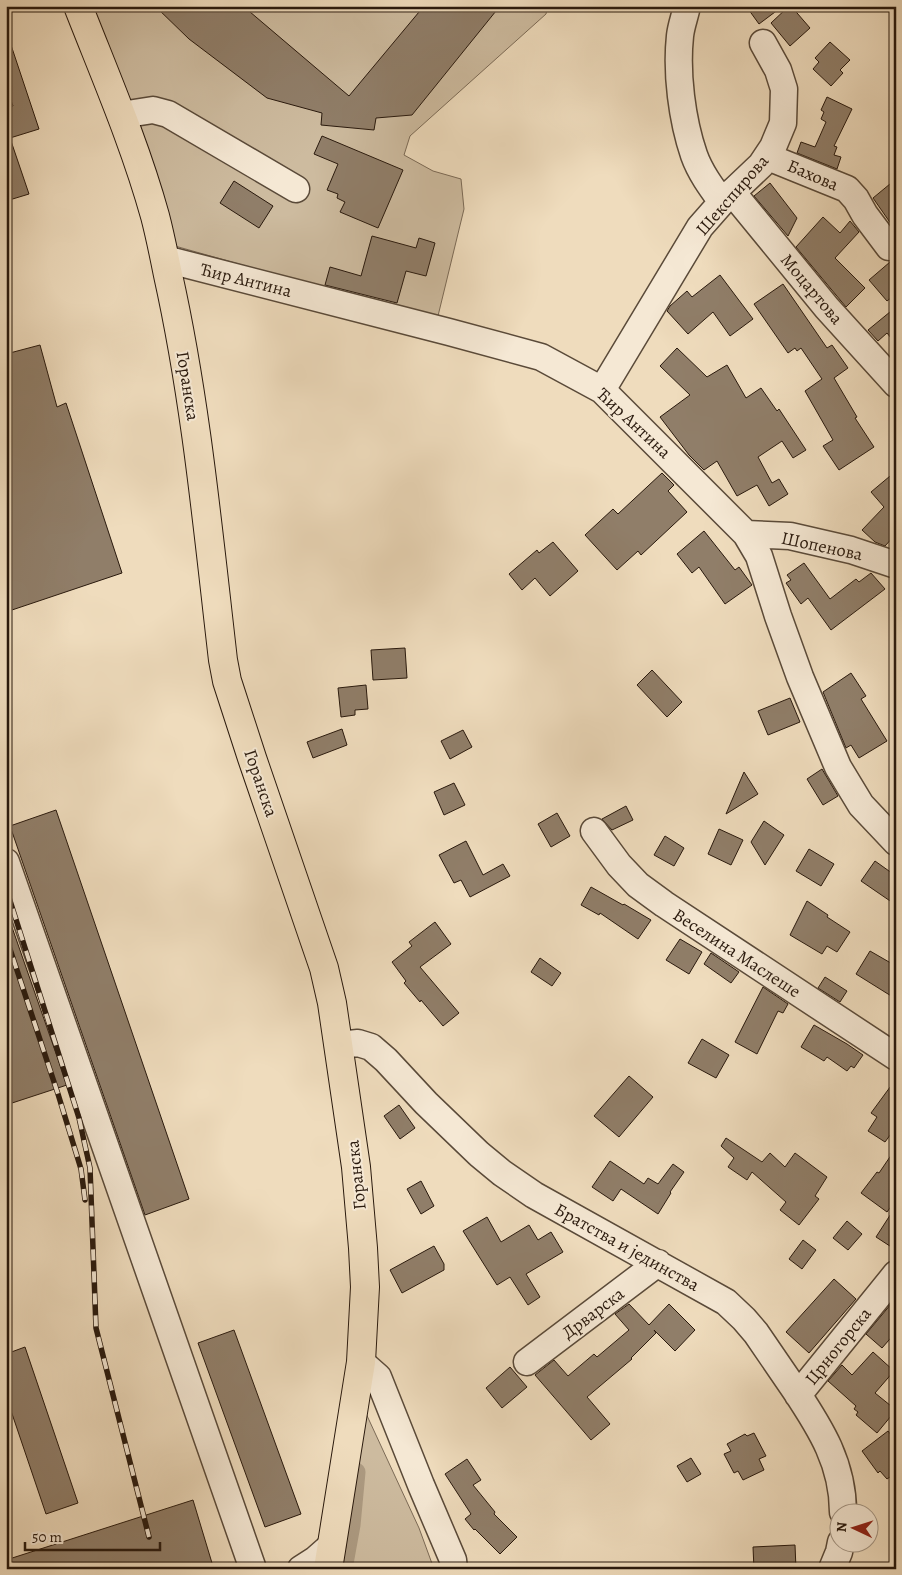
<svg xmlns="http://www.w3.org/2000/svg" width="902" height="1575" font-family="Alegreya,serif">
<rect width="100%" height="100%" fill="#efdcbd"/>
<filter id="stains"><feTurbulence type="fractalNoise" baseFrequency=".004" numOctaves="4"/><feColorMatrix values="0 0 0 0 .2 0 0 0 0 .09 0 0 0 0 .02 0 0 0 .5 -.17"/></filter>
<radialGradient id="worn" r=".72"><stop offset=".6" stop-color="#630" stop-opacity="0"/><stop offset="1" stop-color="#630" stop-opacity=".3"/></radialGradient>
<!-- green -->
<path fill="#cdbb9f" stroke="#7b6a56" d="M 90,6 L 548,6 L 546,14 L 410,136 L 404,155 L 433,171 L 461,179 L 464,209 L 437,320 L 175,246 Z
M 363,1407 L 419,1528 L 434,1569 L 343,1569 L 351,1525 L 360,1423 Z"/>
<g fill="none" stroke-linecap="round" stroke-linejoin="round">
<!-- canal -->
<path stroke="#ac9a81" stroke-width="19" d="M 343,1569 L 351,1525 L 356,1472"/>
</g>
<!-- building -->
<path fill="#907e69" stroke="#29190d" d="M 155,6 L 243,6 L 349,96 L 424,6 L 500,6 L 412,115 L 376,118 L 374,130 L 321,125 L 322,113 L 267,98 L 189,39 Z
M 746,6 L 783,6 L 759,24 Z
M 789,6 L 791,6 L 810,28 L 790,46 L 771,23 Z
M 9,39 L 39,129 L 10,138 L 29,194 L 6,201 L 6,108 L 13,106 L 6,86 L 6,40 Z
M 830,42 L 850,60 L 840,70 L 843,73 L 831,86 L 813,69 L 819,62 L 815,58 Z
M 827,97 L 852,109 L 834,146 L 837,147 L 834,155 L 841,157 L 837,169 L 797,153 L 801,142 L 815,147 L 826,122 L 821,119 L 824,112 L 821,110 Z
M 322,136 L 403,170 L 378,228 L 340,212 L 345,202 L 337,198 L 338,194 L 327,190 L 338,164 L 314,154 Z
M 896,179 L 896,231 L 873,198 Z
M 234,181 L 273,206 L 259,228 L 220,203 Z
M 770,183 L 797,218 L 788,236 L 754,196 Z
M 823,217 L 840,233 L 850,221 L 859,232 L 835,258 L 865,288 L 846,307 L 796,247 Z
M 372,236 L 416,248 L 419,238 L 435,243 L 426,276 L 406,271 L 397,303 L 325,285 L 330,267 L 361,276 Z
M 896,260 L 896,294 L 887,301 L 869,280 L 890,262 Z
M 720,275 L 753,319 L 730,336 L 713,312 L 688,334 L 667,311 L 670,306 L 687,291 L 692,297 Z
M 783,284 L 827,348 L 832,345 L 848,368 L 834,378 L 857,417 L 855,418 L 874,447 L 839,470 L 823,446 L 833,440 L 805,391 L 822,379 L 801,348 L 797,351 L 795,348 L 788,353 L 754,304 Z
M 896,307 L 896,344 L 887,333 L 878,341 L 868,330 Z
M 40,345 L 57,407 L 66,403 L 122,573 L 6,612 L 6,354 Z
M 677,348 L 707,377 L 727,365 L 746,398 L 761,388 L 777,411 L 779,409 L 806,450 L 793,458 L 782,441 L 758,457 L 772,483 L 779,479 L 788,494 L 769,506 L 757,485 L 737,496 L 717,461 L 704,470 L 689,455 L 660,417 L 690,395 L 660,366 Z
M 896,471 L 896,534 L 885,546 L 875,542 L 862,530 L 884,507 L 871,492 Z
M 662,473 L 674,485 L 668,491 L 687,512 L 641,555 L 638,551 L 617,570 L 585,535 L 613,509 L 618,514 Z
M 704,531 L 735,570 L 739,567 L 752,585 L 725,604 L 699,567 L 692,573 L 677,554 Z
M 553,542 L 578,571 L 550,596 L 535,578 L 522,590 L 509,574 L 537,550 L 539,553 Z
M 804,563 L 830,599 L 856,579 L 859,582 L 871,573 L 885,589 L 831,630 L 808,598 L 801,604 L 786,583 L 791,580 L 787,575 Z
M 405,648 L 407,678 L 373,680 L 371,650 Z
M 652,670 L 682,702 L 667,717 L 637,685 Z
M 851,673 L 866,696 L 861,699 L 887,741 L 859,758 L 851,745 L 846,748 L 823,692 Z
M 366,685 L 368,709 L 355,710 L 355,715 L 341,717 L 338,688 Z
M 790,698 L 800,722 L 768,735 L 758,711 Z
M 342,729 L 347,745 L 313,758 L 307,742 Z
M 463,730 L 472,747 L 450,759 L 441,741 Z
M 822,769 L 838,796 L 823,805 L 807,779 Z
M 744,772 L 758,794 L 726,814 Z
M 454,783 L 465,805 L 444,815 L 434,792 Z
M 626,806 L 633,820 L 612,830 L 602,819 Z
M 56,810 L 189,1199 L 145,1215 L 10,826 Z
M 557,813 L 570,836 L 551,847 L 538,824 Z
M 764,821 L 784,835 L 765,865 L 751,842 Z
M 719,829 L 743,840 L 731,865 L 708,854 Z
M 665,836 L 684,848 L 674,866 L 654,855 Z
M 466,841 L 483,875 L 503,864 L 510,876 L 470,897 L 461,880 L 454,883 L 439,855 Z
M 809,849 L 834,864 L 821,886 L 796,871 Z
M 875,861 L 896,876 L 896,905 L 861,881 Z
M 591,887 L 623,905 L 624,904 L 651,920 L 638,939 L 600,913 L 599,915 L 581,905 Z
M 807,901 L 828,915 L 827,917 L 850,932 L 837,952 L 827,946 L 822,954 L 790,935 Z
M 6,910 L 67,1085 L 6,1105 Z
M 435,922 L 451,944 L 420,967 L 459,1013 L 443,1026 L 421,1000 L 420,1002 L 404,983 L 406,981 L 392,962 L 412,946 L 409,942 Z
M 680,939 L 702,952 L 689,974 L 666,960 Z
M 870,951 L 896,966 L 896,999 L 856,974 Z
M 711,953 L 739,972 L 731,983 L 704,964 Z
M 540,958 L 561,973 L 552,986 L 531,972 Z
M 825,977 L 847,991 L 840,1002 L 818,988 Z
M 763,987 L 788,1004 L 783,1013 L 778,1011 L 757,1054 L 735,1042 Z
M 814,1025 L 847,1044 L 863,1055 L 854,1068 L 851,1066 L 847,1071 L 827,1057 L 824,1061 L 801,1047 Z
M 702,1039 L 729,1055 L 716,1078 L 688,1063 Z
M 629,1076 L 653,1097 L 619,1137 L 594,1116 Z
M 896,1079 L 896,1127 L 885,1142 L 868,1131 L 877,1117 L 871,1113 Z
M 399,1105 L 415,1128 L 400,1139 L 384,1116 Z
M 726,1138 L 762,1162 L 770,1153 L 785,1167 L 795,1153 L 827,1177 L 815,1196 L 819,1199 L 799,1225 L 780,1210 L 786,1202 L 752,1172 L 747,1180 L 728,1167 L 734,1158 L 721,1146 Z
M 896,1148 L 896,1200 L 887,1212 L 861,1193 L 877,1172 L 879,1173 Z
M 610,1161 L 644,1184 L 648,1178 L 658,1184 L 673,1164 L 684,1172 L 670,1192 L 671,1193 L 658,1214 L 621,1189 L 613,1201 L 592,1187 Z
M 421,1181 L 434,1206 L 421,1214 L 407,1189 Z
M 896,1206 L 896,1250 L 876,1237 Z
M 487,1217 L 501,1242 L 529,1225 L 538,1240 L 551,1232 L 563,1252 L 526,1274 L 540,1297 L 528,1305 L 510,1277 L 497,1285 L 463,1231 Z
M 847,1221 L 862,1234 L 848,1250 L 833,1238 Z
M 803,1240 L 816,1250 L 802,1269 L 789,1259 Z
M 434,1246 L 444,1264 L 444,1270 L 402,1293 L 390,1270 Z
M 834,1279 L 856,1299 L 809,1353 L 786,1332 Z
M 896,1298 L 896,1332 L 882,1348 L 866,1334 Z
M 629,1304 L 649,1325 L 669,1304 L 695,1330 L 675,1351 L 654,1330 L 656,1333 L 631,1358 L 632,1359 L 587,1397 L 610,1424 L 591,1440 L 535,1375 L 554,1360 L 568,1376 L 594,1354 L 597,1357 L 629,1330 L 615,1314 Z
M 234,1330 L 301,1514 L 265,1527 L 198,1343 Z
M 25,1347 L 78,1503 L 46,1514 L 6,1396 L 6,1354 Z
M 873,1352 L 894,1371 L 875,1393 L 896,1410 L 877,1433 L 856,1415 L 858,1412 L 854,1409 L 856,1406 L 828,1381 L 842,1365 L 852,1375 Z
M 510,1367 L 527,1387 L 502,1408 L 486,1388 Z
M 888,1431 L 896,1441 L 896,1473 L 887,1479 L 880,1471 L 878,1473 L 862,1451 Z
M 754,1433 L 766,1456 L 759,1459 L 764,1470 L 743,1480 L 738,1471 L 734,1473 L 724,1454 L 731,1451 L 727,1444 L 745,1434 L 747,1436 Z
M 691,1458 L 701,1474 L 687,1482 L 677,1466 Z
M 467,1459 L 481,1480 L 473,1485 L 495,1512 L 494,1514 L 517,1537 L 500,1554 L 475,1529 L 474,1530 L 465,1519 L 471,1514 L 445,1474 Z
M 193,1500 L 212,1563 L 194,1569 L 6,1569 L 6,1560 Z
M 795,1545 L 796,1569 L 754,1569 L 753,1547 Z"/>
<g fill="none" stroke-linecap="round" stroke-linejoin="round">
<!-- minor casing -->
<g stroke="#5a4a39" stroke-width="29">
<path id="minor" d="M 687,6 C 685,16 681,26 680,36 C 676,73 682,120 694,155 C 700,172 711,187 722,202
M 121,115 L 153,110 L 168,114 L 296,189
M 768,157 L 847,189 L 856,199 L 865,215 L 889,247
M 732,192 L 827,308 L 896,384
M 165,259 L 449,332 L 541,357 L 602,390 L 746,534 L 759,556 L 778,616 L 800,677 L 838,767 L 861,805 L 896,842
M 602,390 L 700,227 L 722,202 L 761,165 L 773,147 L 783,123 L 784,89 L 778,70 L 763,43
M 746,534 L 790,536 L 851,550 L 896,565
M 594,831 L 619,865 L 638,885 L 664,904 L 896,1057
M 6,862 L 253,1569
M 339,1045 L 358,1043 L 371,1047 L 386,1060 L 426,1103 L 479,1154 L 502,1173 L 534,1195 L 726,1302 L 744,1319 L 756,1333 C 769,1352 782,1371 795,1390 C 821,1429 843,1464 843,1512
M 361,1362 L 378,1377 L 421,1485 L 453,1560 L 454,1569
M 527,1362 L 658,1263
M 798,1395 L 896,1274
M 301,1569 L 315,1560 L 332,1545
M 832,1569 L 839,1552 L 841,1542"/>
</g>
<!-- major casing -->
<g stroke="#29190d" stroke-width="30">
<path id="major" d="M 78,6 C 105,75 135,144 155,216 C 160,235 164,255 168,275 C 196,401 208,531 223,660 L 227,681 L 252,758 L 324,968 L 332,1003 L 356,1167 L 363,1248 L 365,1287 L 361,1362 L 328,1569"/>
</g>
<!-- minor -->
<use href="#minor" stroke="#f5e8d4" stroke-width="26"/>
<!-- major -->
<use href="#major" stroke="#efdcbd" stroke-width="28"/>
<!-- rail casing -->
<g stroke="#29190d" stroke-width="5.5">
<path id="rail" d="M 6,888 L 79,1118 L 90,1168 L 96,1328 L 149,1537
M 6,937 L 58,1094 L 81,1169 L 85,1200"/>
</g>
<!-- rail -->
<use href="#rail" stroke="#f5e8d4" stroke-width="4" stroke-dasharray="11" stroke-linecap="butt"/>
</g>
<g text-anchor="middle" stroke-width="4" stroke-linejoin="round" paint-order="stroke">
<!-- street labels -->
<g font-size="18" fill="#29190d" stroke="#f5e8d4">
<text transform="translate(813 175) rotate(23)" y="6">Бахова</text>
<text transform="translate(732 195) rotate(-49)" y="6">Шекспирова</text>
<text transform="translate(246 280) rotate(14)" y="6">Ћир Антина</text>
<text transform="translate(812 289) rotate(50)" y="6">Моцартова</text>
<text transform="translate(188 386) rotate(81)" y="6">Горанска</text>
<text transform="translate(634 423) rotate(43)" y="6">Ћир Антина</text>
<text transform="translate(822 546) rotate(12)" y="6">Шопенова</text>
<text transform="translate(261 783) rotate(71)" y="6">Горанска</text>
<text transform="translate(737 953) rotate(33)" y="6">Веселина Маслеше</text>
<text transform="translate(356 1175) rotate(-96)" y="6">Горанска</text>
<text transform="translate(627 1247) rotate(29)" y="6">Братства и јединства</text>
<text transform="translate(593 1313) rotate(-37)" y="6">Дрварска</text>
<text transform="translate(838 1346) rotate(-51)" y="6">Црногорска</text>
</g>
</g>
<!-- margin -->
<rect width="902" height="1575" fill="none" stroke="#efdcbd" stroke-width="25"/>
<rect x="8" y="8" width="887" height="1560" fill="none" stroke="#29190d" stroke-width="2.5"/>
<rect x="12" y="12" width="877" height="1550" fill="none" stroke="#29190d"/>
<!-- north arrow -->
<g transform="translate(854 1528) rotate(274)"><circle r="24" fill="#f5e8d4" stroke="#a39584"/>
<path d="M0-4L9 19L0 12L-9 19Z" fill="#8f2418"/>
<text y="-8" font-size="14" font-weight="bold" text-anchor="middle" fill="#29190d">N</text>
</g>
<!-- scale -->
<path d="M25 1542v8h135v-8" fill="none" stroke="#29190d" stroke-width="2.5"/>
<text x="32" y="1542" font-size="15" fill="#29190d" stroke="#f5e8d4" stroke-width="4" paint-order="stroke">50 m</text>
<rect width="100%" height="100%" filter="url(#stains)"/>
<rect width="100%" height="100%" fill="url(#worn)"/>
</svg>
